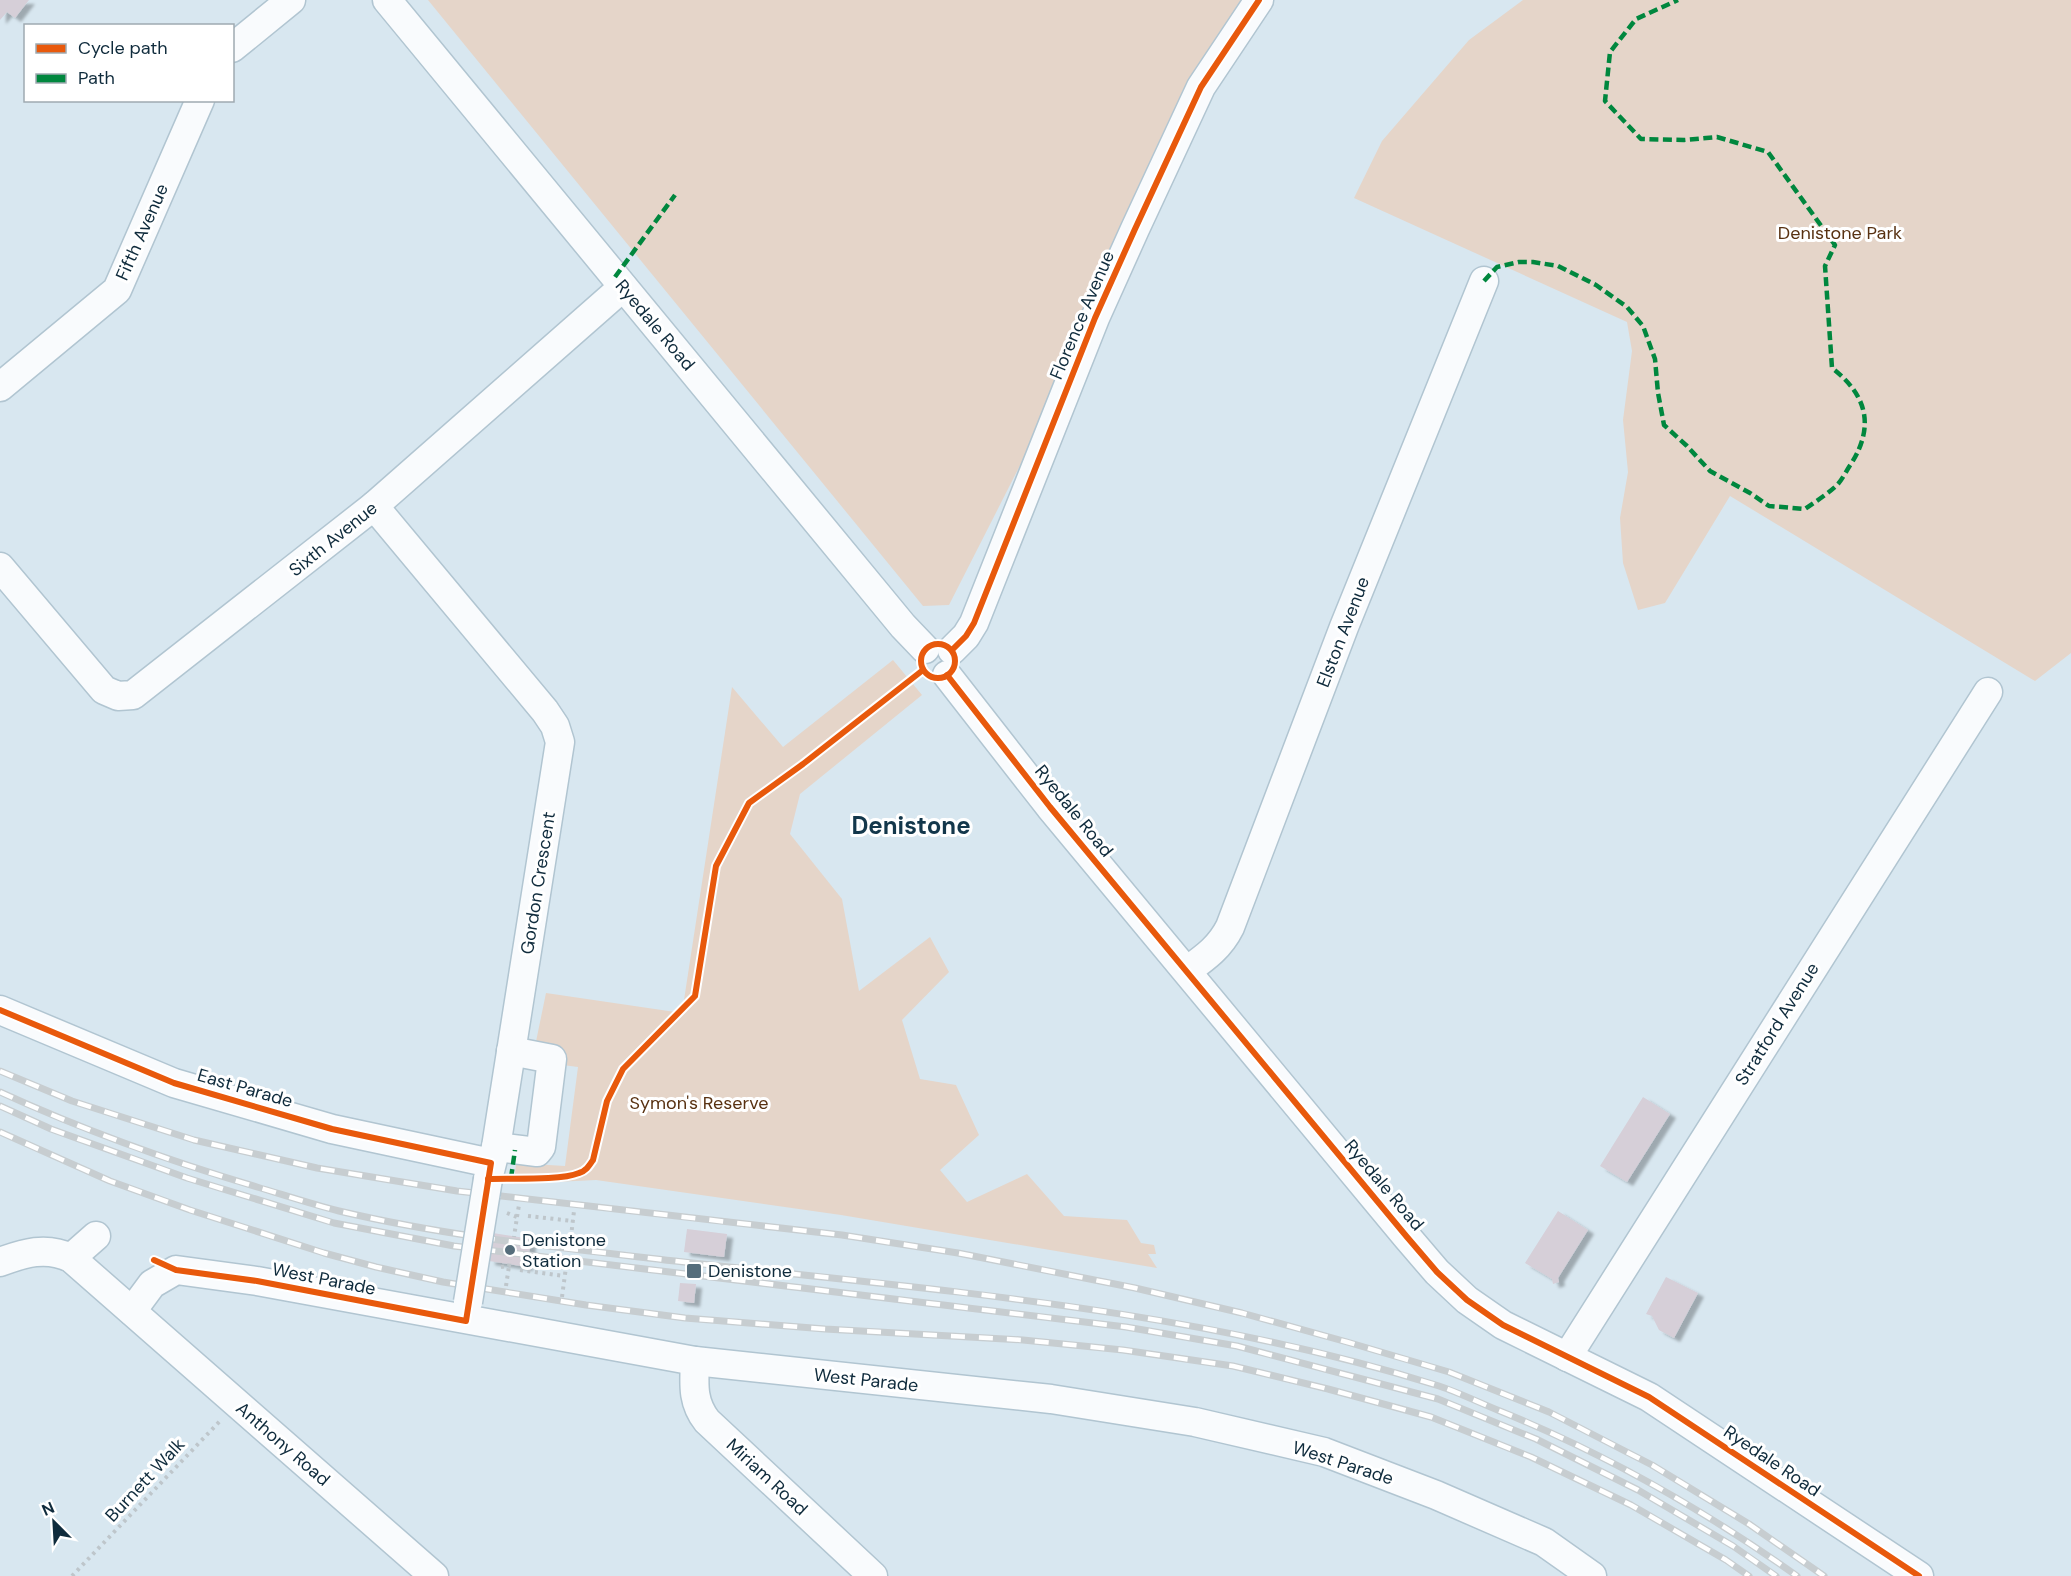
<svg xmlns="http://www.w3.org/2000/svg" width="2071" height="1576" viewBox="0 0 2071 1576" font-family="'DM Sans',sans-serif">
	<defs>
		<filter id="shadow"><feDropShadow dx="6" dy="4" stdDeviation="1.5" flood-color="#0004"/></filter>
	</defs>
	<rect width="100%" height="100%" fill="#d8e7f0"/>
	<g fill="#e5d5c9">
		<path d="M428 0H1263L1095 318 949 605 923 606Z"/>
		<path d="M1523 0H2071V653L2035 681 1730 496 1665 603 1638 610 1623 563 1620 518 1628 472 1623 420 1632 351 1627 322 1354 198 1382 141 1469 40Z"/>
		<path d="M893 660 922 695 800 794 790 834 842 899 859 991 930 937 949 972 902 1020 920 1079 956 1085 979 1135 940 1170 967 1202 1027 1174 1064 1216 1127 1220 1141 1243 1154 1245 1156 1254H1148L1157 1268 841 1215 596 1180 514 1184 516 1163 565 1166 578 1067 532 1061 546 993 682 1013 732 687 783 747Z"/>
	</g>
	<g fill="#d6cfd8" filter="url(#shadow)">
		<path d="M0 0H29L15 18 7 12 0 20Z"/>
		<path d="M1643 1097 1670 1114 1627 1182 1600 1166Z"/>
		<path d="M1558 1211 1588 1230 1558 1278 1559 1282 1553 1284 1552 1279 1525 1263Z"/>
		<path d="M687 1229 727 1234 724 1257 684 1252Z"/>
		<path d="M493 1233 531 1239 527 1267 489 1261Z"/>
		<path d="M1666 1277 1698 1293 1674 1338 1659 1330 1652 1316 1646 1314Z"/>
		<path d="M680 1283 696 1284 694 1303 678 1301Z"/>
	</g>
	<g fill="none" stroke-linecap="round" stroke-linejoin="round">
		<g stroke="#b1c5d1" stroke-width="31">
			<g id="minor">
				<path d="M387 0 903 626 925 649"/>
				<path d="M232 48 291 0"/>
				<path d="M0 387 117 290 200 100"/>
				<path d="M374 506 545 711 555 726 560 742 496 1147 488 1179"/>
				<path d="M0 567 104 690 118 696 133 695 374 506 623 287"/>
				<path d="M952 650 966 636 974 623 1095 318 1135 229 1201 87 1259 0"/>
				<path d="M947 675 1050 807 1407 1237 1437 1272 1467 1300 1503 1325 1649 1397 1919 1576"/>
				<path d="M1188 970C1206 957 1220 947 1230 927L1344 627 1484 281"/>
				<path d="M0 1010 174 1083 332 1129 491 1163"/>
				<path d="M496 1147 537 1152 541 1147 552 1059 511 1051"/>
				<path d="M71 1258 96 1236"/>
				<path d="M0 1262C24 1253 46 1246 71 1258L434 1576"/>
				<path d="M132 1311 152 1284 176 1270 257 1281 695 1361 1051 1399 1195 1422 1324 1452 1436 1495 1544 1542 1592 1576"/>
				<path d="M1567 1357 1988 692"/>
				<path d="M695 1361C694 1384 692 1402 707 1421L873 1576"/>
			</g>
		</g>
		<g stroke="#bec6cb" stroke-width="4" stroke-dasharray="3 4.5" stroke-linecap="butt">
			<path d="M507 1213 517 1217 514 1237"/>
			<path d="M528 1216 573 1221"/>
			<path d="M517 1217 519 1205"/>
			<path d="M570 1245 574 1211"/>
			<path d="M501 1267 509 1266 510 1259"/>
			<path d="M520 1270 564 1276"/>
			<path d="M506 1286 509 1266"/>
			<path d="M562 1297 566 1267"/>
			<path d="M72 1576 221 1420"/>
		</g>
		<use href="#minor" stroke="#f9fbfd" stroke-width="28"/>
		<g stroke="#c7cdd0" stroke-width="7">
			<g id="rail">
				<path d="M0 1071 72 1101 194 1140 317 1168 457 1191 842 1235 958 1253 1135 1288 1242 1313 1347 1342 1449 1372 1549 1412 1652 1465 1749 1524 1824 1576"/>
				<path d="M0 1092C83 1130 169 1161 257 1187 284 1195 311 1204 339 1211 449 1237 563 1248 675 1261 931 1290 1192 1308 1439 1386 1460 1393 1480 1403 1500 1411 1606 1454 1704 1510 1797 1576"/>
				<path d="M0 1106 51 1129 187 1178 334 1223 454 1246 1126 1327 1237 1346 1438 1399 1536 1439 1638 1490 1733 1546 1776 1576"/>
				<path d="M0 1132 110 1181 190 1210 324 1253 376 1267 443 1282 586 1305 685 1318 825 1329 1023 1340 1123 1350 1233 1366 1328 1389 1431 1417 1531 1457 1631 1505 1726 1560 1749 1576"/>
			</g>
		</g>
		<use href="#rail" stroke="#fff" stroke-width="4.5" stroke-dasharray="14" stroke-linecap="butt"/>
		<g stroke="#b1c5d1" stroke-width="31" stroke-linecap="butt">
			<path id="minor-bridge" d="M468 1302 488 1179"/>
		</g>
		<use href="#minor-bridge" stroke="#f9fbfd" stroke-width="28"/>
		<g stroke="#00873e" stroke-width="4.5" stroke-dasharray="9 4.5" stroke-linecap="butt">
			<path d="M615 277 675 195"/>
			<path d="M1484 281 1497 267 1519 262H1533L1558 266 1596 285 1627 307 1643 326 1655 359 1658 393 1664 425 1687 446 1710 471 1750 493 1769 506 1805 509C1815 502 1826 495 1835 487 1842 481 1846 471 1851 464 1875 426 1867 395 1832 368L1825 266 1835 245 1768 152 1717 137 1684 140 1641 139 1605 101 1610 52 1636 19 1678 0"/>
			<path d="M511 1178 515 1150"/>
		</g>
		<g stroke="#fff" stroke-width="10">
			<g id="cycleway">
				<circle cx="938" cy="661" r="17"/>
				<path d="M952 650 966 636 974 623 1095 318 1135 229 1201 87 1259 0"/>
				<path d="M947 675 1050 807 1407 1237 1437 1272 1467 1300 1503 1325 1649 1397 1919 1576"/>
				<path d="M0 1010 174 1083 332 1129 491 1163 466 1321 257 1281 176 1270 154 1260"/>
				<path d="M488 1179C510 1178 560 1181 579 1173 586 1171 589 1166 593 1160L607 1101 623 1069 695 996 716 866 749 803 803 764 923 670"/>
			</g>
		</g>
		<use href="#cycleway" stroke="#e8590c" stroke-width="6"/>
	</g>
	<g fill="#556d7b" stroke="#fff" stroke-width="2">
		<circle cx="510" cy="1250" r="6"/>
		<rect x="686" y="1263" width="16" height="16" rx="3"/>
	</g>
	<g text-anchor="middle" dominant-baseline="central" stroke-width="6" stroke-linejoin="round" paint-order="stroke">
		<g font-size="18" fill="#0f2b3c" stroke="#fff">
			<text transform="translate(142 232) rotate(-66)">Fifth Avenue</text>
			<text transform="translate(1082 315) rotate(-67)">Florence Avenue</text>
			<text transform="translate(655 325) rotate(50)">Ryedale Road</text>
			<text transform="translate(333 539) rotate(-39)">Sixth Avenue</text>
			<text transform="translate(1343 632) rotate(-69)">Elston Avenue</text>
			<text transform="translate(1074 811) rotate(51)">Ryedale Road</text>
			<text transform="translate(538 883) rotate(-81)">Gordon Crescent</text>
			<text transform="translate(1777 1024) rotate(-58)">Stratford Avenue</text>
			<text transform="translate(245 1088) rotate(16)">East Parade</text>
			<text transform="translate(1384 1185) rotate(50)">Ryedale Road</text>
			<text transform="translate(324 1279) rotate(11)">West Parade</text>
			<text transform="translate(866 1380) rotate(6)">West Parade</text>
			<text transform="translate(283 1444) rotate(41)">Anthony Road</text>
			<text transform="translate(1772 1461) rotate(34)">Ryedale Road</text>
			<text transform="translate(1343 1463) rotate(18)">West Parade</text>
			<text transform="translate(767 1477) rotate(43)">Miriam Road</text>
			<text transform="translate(145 1480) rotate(-47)">Burnett Walk</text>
		</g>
		<g font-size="18" fill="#583111" stroke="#fff">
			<text x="1840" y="233">Denistone Park</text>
			<text x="699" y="1103">Symon's Reserve</text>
		</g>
		<g font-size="18" fill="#0f2b3c" stroke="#fff" text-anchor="start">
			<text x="522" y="1240">Denistone<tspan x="522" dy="21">Station</tspan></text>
			<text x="708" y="1271">Denistone</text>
		</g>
		<g font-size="24" font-weight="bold" fill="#13374b" stroke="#fff">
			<text x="911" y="825">Denistone</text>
		</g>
	</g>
	<rect x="24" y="24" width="210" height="78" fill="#ffffff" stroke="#9faab1" stroke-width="1.5"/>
	<rect x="36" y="44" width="30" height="9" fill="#e8590c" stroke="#9faab1" stroke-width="1.5"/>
	<text x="78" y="54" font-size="18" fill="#0f2b3c">Cycle path</text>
	<rect x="36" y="74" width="30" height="9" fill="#00873e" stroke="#9faab1" stroke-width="1.5"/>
	<text x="78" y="84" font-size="18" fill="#0f2b3c">Path</text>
	<g transform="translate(54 1522) rotate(336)" stroke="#ffffff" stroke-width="4.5" paint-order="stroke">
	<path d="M0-4.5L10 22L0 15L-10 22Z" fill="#0f2b3c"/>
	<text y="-9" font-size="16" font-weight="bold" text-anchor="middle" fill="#0f2b3c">N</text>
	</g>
</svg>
